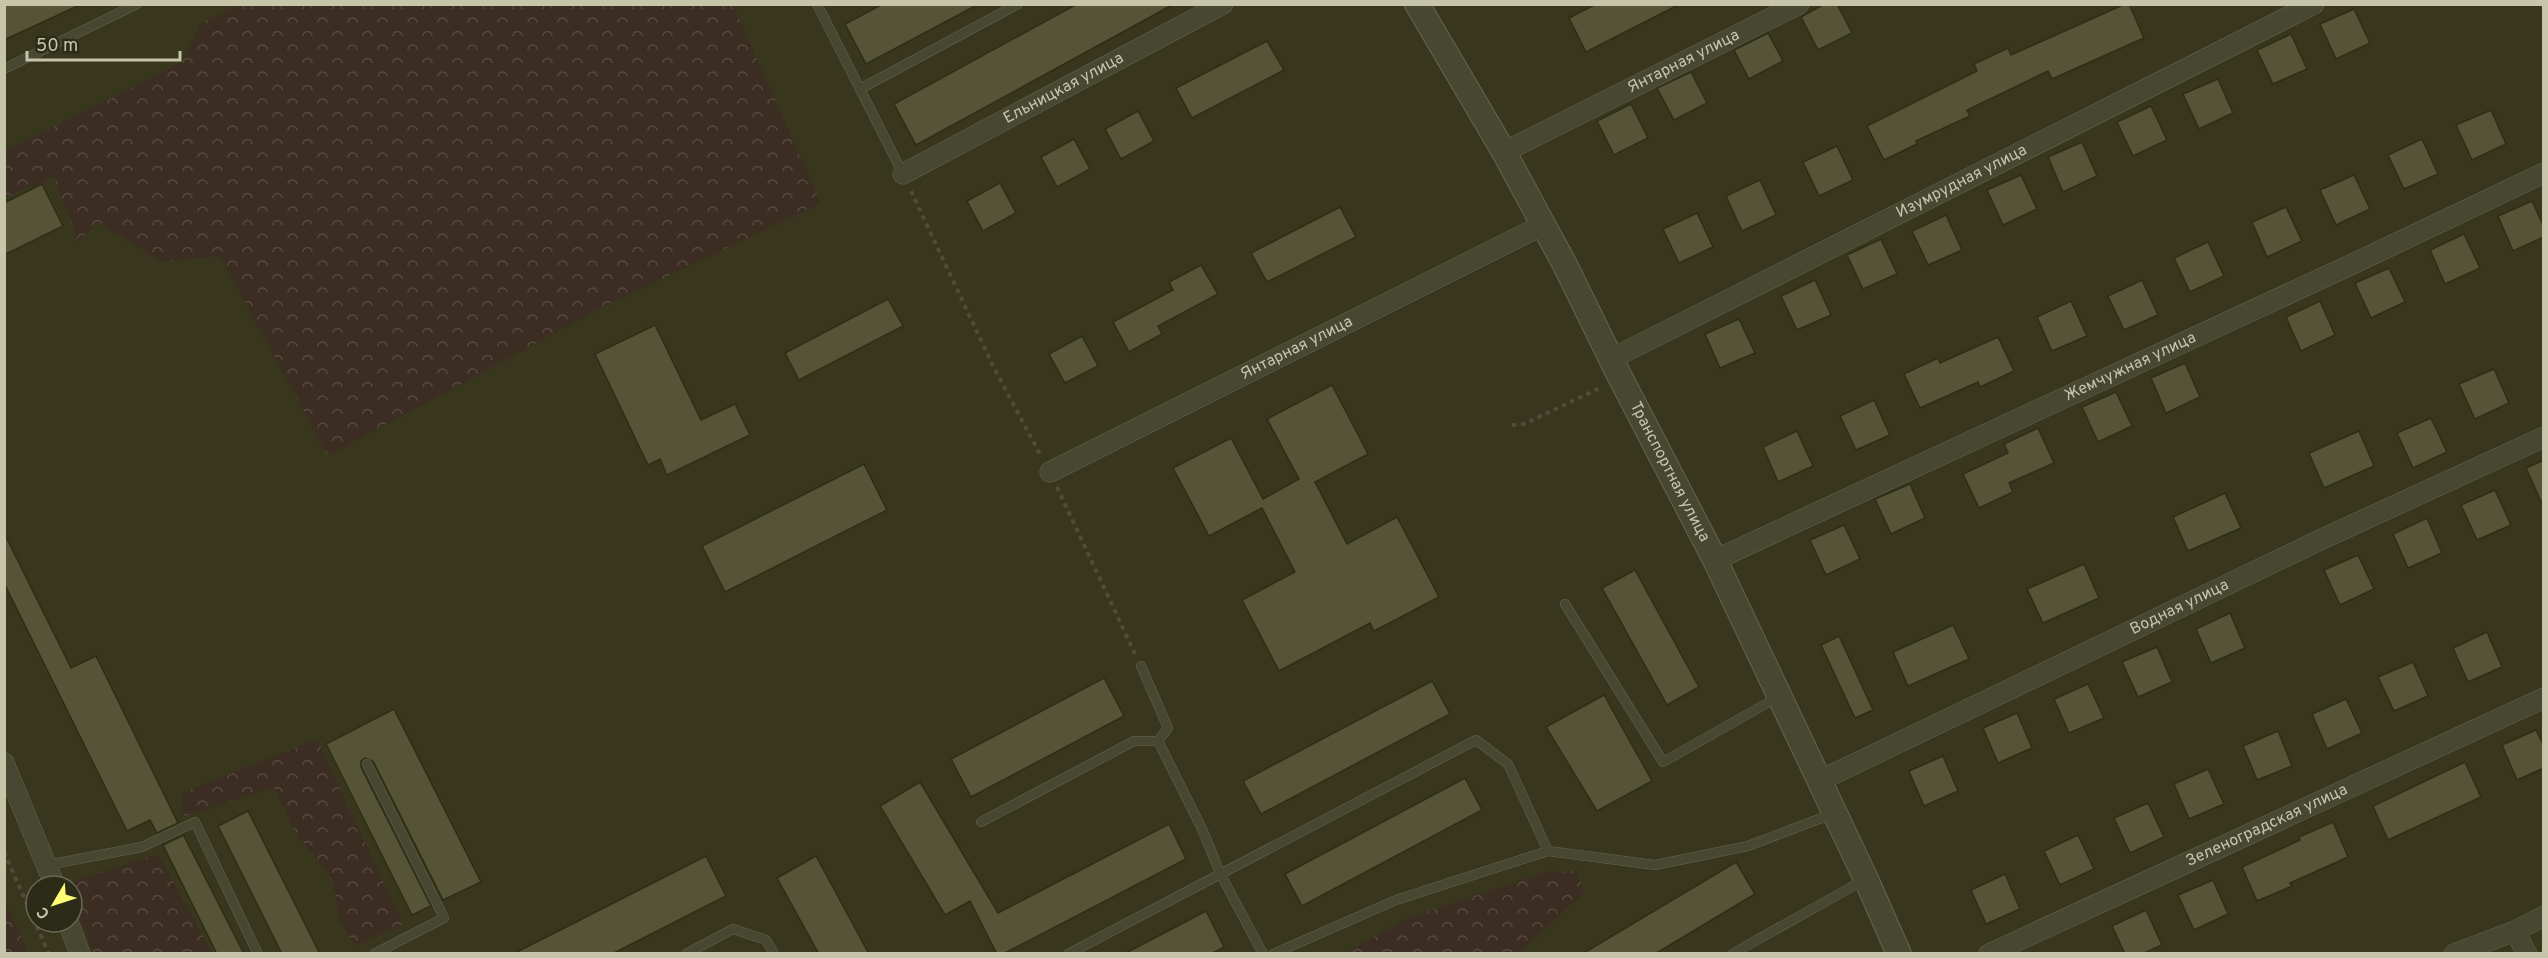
<svg xmlns="http://www.w3.org/2000/svg" width="2548" height="958" viewBox="0 0 2548 958" font-family="Overpass,sans-serif">
	<defs>
		<pattern id="forest-crowns" width="20" height="18" patternUnits="userSpaceOnUse" patternTransform="scale(1.5)"><rect width="20" height="18" fill="#3b2d21"/><path d="M2 6a3 3 0 1 1 6 0M12 15a3 3 0 1 1 6 0" fill="none" stroke="#564a3f"/></pattern>
	</defs>
	<rect width="100%" height="100%" fill="#38361d"/>
	<g fill="url(#forest-crowns)">
		<path d="M733 5 821 203 601 308 328 456 220 256 161 262 99 222 78 241 54 177 5 198V151L129 90 183 61 200 24 237 5Z"/>
		<path d="M317 739 403 924 355 946 340 921 332 878 298 836 274 787 181 817 182 793Z"/>
		<path d="M158 854 212 953H94L72 899V886H67L66 884Z"/>
		<path d="M1577 871 1584 893 1518 953H1346L1408 918 1547 872Z"/>
		<path d="M4 901H5L28 953H5Z"/>
	</g>
	<g fill="#565436" stroke="#2e2d18" stroke-width="1.5">
		<path d="M4 4H82L4 40Z"/>
		<path d="M883 4H979L866 64 845 24Z"/>
		<path d="M1077 4H1174L916 145 894 104Z"/>
		<path d="M1596 4H1680L1586 52 1569 18Z"/>
		<path d="M1824 4H1837L1852 33 1818 50 1801 17Z"/>
		<path d="M2125 4H2129L2144 38 2052 79 2048 71 1967 110 1970 116 1916 141 1917 144 1884 160 1867 126 1977 71 1974 64 2008 48 2011 55Z"/>
		<path d="M2354 9 2370 43 2336 59 2320 24Z"/>
		<path d="M1768 33 1783 61 1749 79 1734 50Z"/>
		<path d="M2291 34 2307 69 2273 84 2257 50Z"/>
		<path d="M1267 41 1284 70 1192 118 1176 88Z"/>
		<path d="M1691 72 1707 103 1674 120 1657 88Z"/>
		<path d="M2218 79 2233 113 2199 129 2183 94Z"/>
		<path d="M1631 104 1648 138 1614 155 1597 121Z"/>
		<path d="M2151 106 2167 140 2133 156 2117 122Z"/>
		<path d="M2491 110 2506 144 2472 160 2456 125Z"/>
		<path d="M1138 111 1154 141 1121 159 1105 129Z"/>
		<path d="M1074 139 1090 169 1057 187 1041 157Z"/>
		<path d="M2422 139 2438 174 2404 189 2388 155Z"/>
		<path d="M2082 142 2097 176 2063 192 2048 157Z"/>
		<path d="M1837 146 1853 180 1819 196 1803 162Z"/>
		<path d="M2021 175 2037 209 2003 225 1987 190Z"/>
		<path d="M2354 175 2370 209 2336 225 2320 190Z"/>
		<path d="M1760 180 1776 215 1742 231 1726 196Z"/>
		<path d="M1000 183 1016 213 983 231 967 201Z"/>
		<path d="M42 184 63 226 4 255V203Z"/>
		<path d="M2532 201 2544 227V237L2513 251 2498 216Z"/>
		<path d="M1340 207 1356 237 1267 282 1251 253Z"/>
		<path d="M2286 207 2302 241 2267 257 2252 222Z"/>
		<path d="M1697 213 1713 247 1679 263 1663 229Z"/>
		<path d="M1946 215 1962 250 1928 265 1912 231Z"/>
		<path d="M2464 234 2480 268 2445 284 2430 250Z"/>
		<path d="M1881 239 1897 274 1863 289 1847 255Z"/>
		<path d="M2208 242 2224 276 2190 292 2174 258Z"/>
		<path d="M1201 265 1218 294 1158 326 1162 334 1129 352 1113 322 1173 290 1169 282Z"/>
		<path d="M2389 268 2405 302 2371 318 2355 283Z"/>
		<path d="M1815 280 1831 315 1797 330 1781 296Z"/>
		<path d="M2142 280 2158 315 2124 330 2108 296Z"/>
		<path d="M888 299 903 326 799 380 785 353Z"/>
		<path d="M2071 301 2087 336 2052 351 2037 317Z"/>
		<path d="M2320 301 2335 335 2301 351 2286 317Z"/>
		<path d="M1739 319 1755 353 1720 368 1705 334Z"/>
		<path d="M655 325 701 420 735 404 750 435 667 475 660 459 648 465 595 354Z"/>
		<path d="M1082 336 1098 366 1065 383 1049 354Z"/>
		<path d="M1998 337 2014 371 1980 387 1978 382 1920 408 1904 374 1938 358 1940 363Z"/>
		<path d="M2185 363 2200 397 2166 413 2151 378Z"/>
		<path d="M2494 369 2509 403 2475 419 2459 384Z"/>
		<path d="M1332 385 1368 454 1315 482 1347 544 1397 517 1439 597 1374 631 1370 623 1279 671 1242 600 1295 572 1262 508 1209 536 1173 468 1231 438 1263 499 1299 479 1267 419Z"/>
		<path d="M2116 392 2132 426 2098 442 2082 407Z"/>
		<path d="M1874 400 1890 435 1856 450 1840 416Z"/>
		<path d="M2431 418 2447 452 2413 468 2397 433Z"/>
		<path d="M2038 428 2054 463 2009 483 2013 492 1979 508 1963 474 2008 453 2004 444Z"/>
		<path d="M1797 431 1813 466 1778 482 1763 447Z"/>
		<path d="M2359 431 2374 466 2324 488 2309 453Z"/>
		<path d="M2544 460V508L2526 468Z"/>
		<path d="M864 464 887 510 725 592 702 546Z"/>
		<path d="M1910 484 1925 518 1891 534 1875 499Z"/>
		<path d="M2495 490 2511 525 2477 540 2461 505Z"/>
		<path d="M2225 493 2241 528 2188 551 2173 517Z"/>
		<path d="M2427 518 2442 553 2408 568 2393 534Z"/>
		<path d="M1844 525 1860 559 1826 575 1810 540Z"/>
		<path d="M4 533 71 668 96 656 178 823 157 833 150 820 127 831 4 583Z"/>
		<path d="M2358 555 2374 589 2340 605 2324 570Z"/>
		<path d="M2084 564 2099 598 2043 623 2027 589Z"/>
		<path d="M1635 570 1699 687 1667 705 1602 588Z"/>
		<path d="M2230 613 2245 648 2211 663 2196 629Z"/>
		<path d="M1953 625 1969 659 1908 686 1893 652Z"/>
		<path d="M2487 632 2502 667 2468 682 2453 648Z"/>
		<path d="M1839 636 1873 710 1855 718 1821 645Z"/>
		<path d="M2157 647 2172 682 2138 697 2122 662Z"/>
		<path d="M2413 662 2428 696 2394 711 2378 677Z"/>
		<path d="M1104 678 1124 716 971 797 951 759Z"/>
		<path d="M1432 681 1450 714 1261 814 1243 781Z"/>
		<path d="M2088 684 2104 718 2069 733 2054 699Z"/>
		<path d="M1604 695 1652 781 1597 811 1546 727Z"/>
		<path d="M2346 699 2362 733 2327 749 2312 714Z"/>
		<path d="M394 709 481 882 443 900 373 761 365 758 361 761V767L431 906 412 915 326 744Z"/>
		<path d="M2017 713 2032 748 1998 763 1983 728Z"/>
		<path d="M2536 730 2544 746V768L2517 780 2502 745Z"/>
		<path d="M2278 731 2292 766 2257 780 2243 746Z"/>
		<path d="M1943 756 1958 791 1924 806 1909 771Z"/>
		<path d="M2465 762 2481 797 2388 840 2373 806Z"/>
		<path d="M2208 769 2224 804 2189 819 2174 784Z"/>
		<path d="M1465 778 1482 810 1302 906 1285 874Z"/>
		<path d="M920 782 998 913 1169 824 1186 859 1003 954H997L970 901 945 915 880 806Z"/>
		<path d="M2148 803 2164 837 2130 853 2114 818Z"/>
		<path d="M248 811 320 954H282L218 826Z"/>
		<path d="M2333 822 2348 857 2290 883 2292 886 2257 901 2242 867 2300 840 2299 837Z"/>
		<path d="M184 835V836L244 954H217L163 845Z"/>
		<path d="M2078 835 2094 869 2060 885 2044 851Z"/>
		<path d="M706 856 726 896 612 954H513Z"/>
		<path d="M816 856 869 954H819L777 878Z"/>
		<path d="M1736 862 1755 894 1655 954H1582Z"/>
		<path d="M2005 874 2020 909 1986 924 1971 890Z"/>
		<path d="M2213 880 2228 914 2194 930 2178 895Z"/>
		<path d="M2146 910 2162 945 2142 954H2125L2112 926Z"/>
		<path d="M1206 911 1224 947 1211 954H1124Z"/>
	</g>
	<g fill="none" stroke-linecap="round" stroke-linejoin="round">
		<g stroke="#66654e" stroke-width="10">
			<g id="service">
				<path d="M817 4 903 174"/>
				<path d="M4 69 137 4"/>
				<path d="M860 89 1018 4"/>
				<path d="M1565 604 1663 762 1778 697"/>
				<path d="M1141 666 1168 728 1158 741 1202 829 1221 875 1263 954"/>
				<path d="M367 764 444 918 374 954"/>
				<path d="M981 822 1134 741H1158"/>
				<path d="M47 865 142 847 195 822 258 954"/>
				<path d="M686 954 733 929 766 940 774 954"/>
				<path d="M1068 954 1476 740 1508 764 1548 851"/>
				<path d="M1273 954 1396 900 1548 851 1655 865 1748 846 1832 814"/>
				<path d="M1732 954 1864 880"/>
			</g>
		</g>
		<g stroke="#66654e" stroke-width="21">
			<g id="minor">
				<path id="s1" d="M1504 152 1799 4"/>
				<path id="s2" d="M903 174 1223 4"/>
				<path id="s3" d="M1611 359 2314 4"/>
				<path id="s4" d="M1050 472 1543 225"/>
				<path id="s5" d="M1715 560 2361 260 2544 173"/>
				<path d="M4 763 55 886"/>
				<path id="s6" d="M1819 781 2320 540 2544 437"/>
				<path d="M68 922 80 954"/>
				<path d="M2515 931 2527 954"/>
				<path id="s7" d="M1989 954 2544 698"/>
				<path d="M2454 954 2515 931 2544 916"/>
			</g>
		</g>
		<g stroke="#66654e" stroke-width="26">
			<g id="tertiary">
				<path id="s8" d="M1417 4 1504 152 1565 265 1618 373 1715 560 1866 879 1899 954"/>
			</g>
		</g>
		<g stroke="#56483c" stroke-width="4" stroke-dasharray="4.5 4.5" stroke-linecap="butt">
			<path d="M911 191 994 368 1041 456"/>
			<path d="M1512 425 1524 424 1602 387"/>
			<path d="M1057 487 1135 654"/>
			<path d="M4 852 49 954"/>
		</g>
		<use href="#service" stroke="#484731" stroke-width="9"/>
		<use href="#minor" stroke="#484731" stroke-width="20"/>
		<use href="#tertiary" stroke="#484731" stroke-width="24"/>
	</g>
	<g text-anchor="middle" dominant-baseline="central" stroke-width="4.5" stroke-linejoin="round" paint-order="stroke">
		<g font-size="16" fill="#c6c5aa" stroke="#2c2b17">
			<text stroke="none"><textPath href="#s1" startOffset="201">Янтарная улица</textPath></text>
			<text stroke="none"><textPath href="#s2" startOffset="182">Ельницкая улица</textPath></text>
			<text stroke="none"><textPath href="#s3" startOffset="393">Изумрудная улица</textPath></text>
			<text stroke="none"><textPath href="#s4" startOffset="276">Янтарная улица</textPath></text>
			<text stroke="none"><textPath href="#s5" startOffset="458">Жемчужная улица</textPath></text>
			<text stroke="none"><textPath href="#s8" startOffset="532">Транспортная улица</textPath></text>
			<text stroke="none"><textPath href="#s6" startOffset="400">Водная улица</textPath></text>
			<text stroke="none"><textPath href="#s7" startOffset="306">Зеленоградская улица</textPath></text>
		</g>
	</g>
	<rect width="2548" height="958" fill="none" stroke="#c6c5aa" stroke-width="12"/>
	<g transform="translate(54 904) rotate(231)"><circle r="28" fill="#2c2b17" stroke="#6a6952" stroke-width="1.5"/>
	<path d="M0-4.5L10 22L0 15L-10 22Z" fill="#fffd76"/>
	<text y="-9" font-size="16" font-weight="bold" text-anchor="middle" fill="#c6c5aa">С</text>
	</g>
	<path d="M27 51v9h153v-9" fill="none" stroke="#c6c5aa" stroke-width="3"/>
	<text x="36" y="51" font-size="18" fill="#c6c5aa" stroke="#2c2b17" stroke-width="4.5" paint-order="stroke">50 m</text>
</svg>
